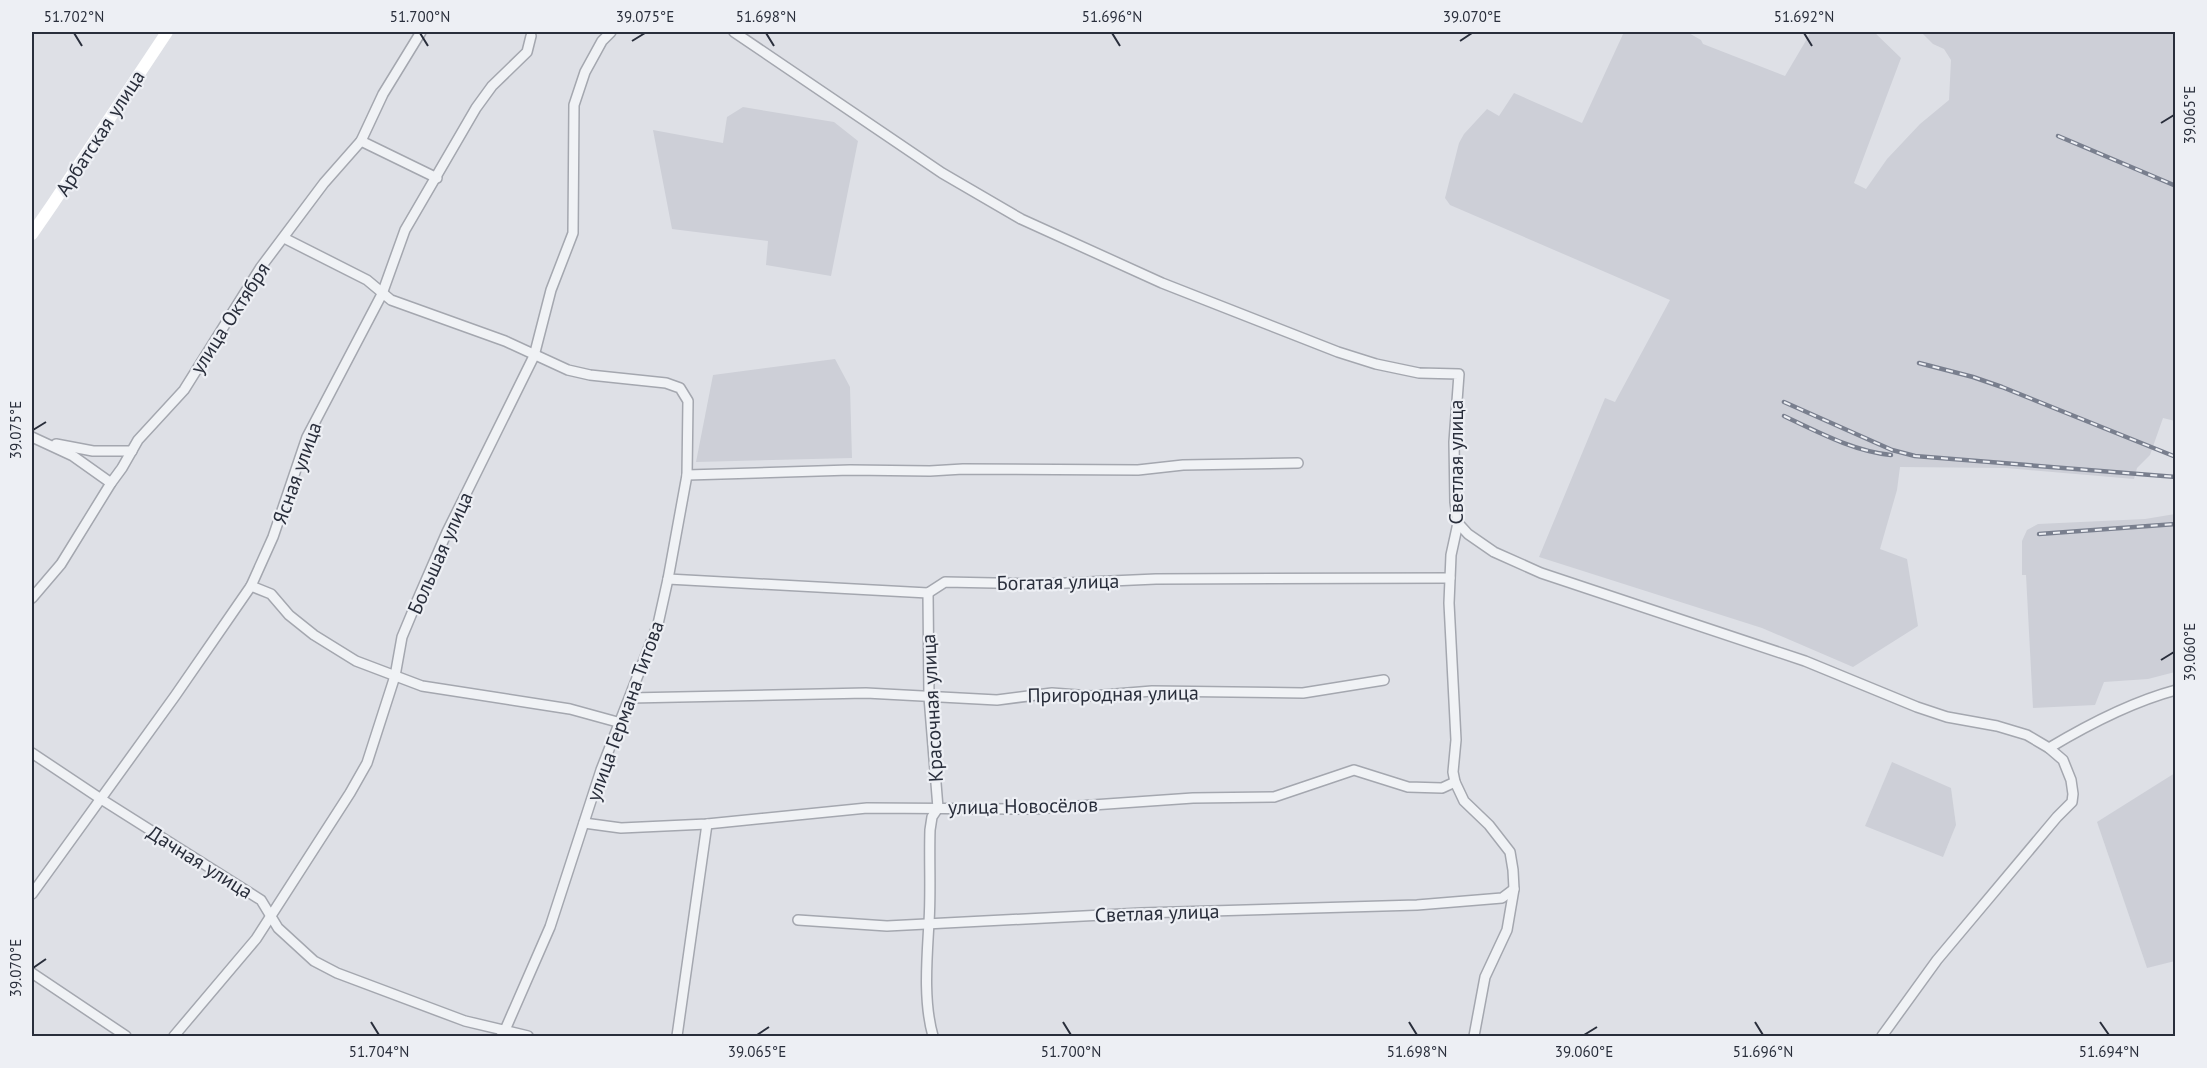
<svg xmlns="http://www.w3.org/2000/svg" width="2207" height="1068" viewBox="0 0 2207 1068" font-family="'PT Sans',sans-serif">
	<rect width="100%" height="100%" fill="#dee0e6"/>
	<g fill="#cdcfd7">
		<path d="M1624 32H1687L1701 40 1703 44 1785 76 1811 32H1874L1901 58 1854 183 1866 189 1887 159 1920 124 1949 100 1951 60 1944 49 1933 44 1921 32H2175V421L2163 418 2150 455 2137 468 2134 479 2006 468 1900 467 1897 490 1880 549 1907 559 1918 626 1853 667 1762 628 1539 557 1605 398 1615 402 1670 300 1450 205 1445 198 1459 143 1464 134 1487 109 1499 116 1514 93 1582 123Z"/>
		<path d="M743 107 834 122 858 141 831 276 766 265 768 241 672 229 653 130 723 143 727 117Z"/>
		<path d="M835 359 850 387 852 458 696 462 713 375Z"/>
		<path d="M2175 514V672L2148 679 2104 682 2095 705 2033 708 2026 575H2022V541L2027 530 2038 524 2145 519Z"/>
		<path d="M1892 762 1951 788 1956 825 1943 857 1865 826Z"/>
		<path d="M2175 773V961L2147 968 2097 822Z"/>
	</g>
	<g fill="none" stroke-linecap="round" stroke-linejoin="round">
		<g stroke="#a4a7af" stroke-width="12">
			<g id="minor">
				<path d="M734 32 942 173 1021 219 1162 283 1338 352 1376 364 1419 373 1459 374 1454 442 1455 502 1458 523 1451 555 1449 603 1456 740 1453 772 1455 782 1464 801 1489 825 1510 852 1513 870 1514 889 1507 930 1485 977 1474 1036"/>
				<path d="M361 141 437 178"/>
				<path d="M284 238 367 280 391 300 505 341 568 370 590 375 666 383 680 388 688 401 687 475 668 579 658 624 601 770 550 927 505 1030 501 1036"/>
				<path d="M32 437 73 456 111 483"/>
				<path d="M56 444 93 451H132"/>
				<path d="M687 475 850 470 930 471 963 469 1138 470 1183 465 1298 463"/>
				<path d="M1458 523 1468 534 1494 552 1541 573 1805 661 1917 707 1947 717 1997 726 2027 735 2049 748C2089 724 2131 702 2176 690"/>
				<path d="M668 579 928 593 945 582 1043 584 1156 579 1450 578"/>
				<path d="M251 586 271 594 289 615 314 635 356 661 422 686 570 709 621 723"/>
				<path d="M928 593 929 697 938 808 932 817 930 830C929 861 931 892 929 922 927 958 923 1001 933 1036"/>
				<path d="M32 598 61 564 111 483 122 468 138 440 184 390 261 267 324 183 361 141 383 94 421 32"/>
				<path d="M630 698 866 693 997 700 1052 693 1091 696 1152 691 1303 693 1384 680"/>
				<path d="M32 753 101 799 261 900 278 928 314 961 337 973 465 1021 528 1036"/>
				<path d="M584 823 621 828 707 824 867 808 1035 809 1193 798 1274 797 1354 770 1408 787 1442 788 1455 782"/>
				<path d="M32 894 175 696 251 586 273 537 307 437 382 294 405 230 476 108 492 86 527 52 531 36"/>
				<path d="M798 920 887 926 1141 913 1417 905 1502 898 1514 889"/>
				<path d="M32 973 126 1036"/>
				<path d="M174 1036 256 939 350 793 367 763 395 676 402 637 417 601 447 532 534 356 551 290 573 233 574 105 585 72 602 41 611 32"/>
				<path d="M677 1036 707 824"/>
				<path d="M1882 1036 1937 960 2057 817 2072 802 2073 794 2071 780 2063 760 2049 748"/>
			</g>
		</g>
		<use href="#minor" stroke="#f0f2f5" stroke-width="9"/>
		<path stroke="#fff" stroke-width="12" d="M32 234 52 205 167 32"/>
		<g stroke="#797f8e" stroke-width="4.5">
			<g id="rail">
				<path d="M2058 136 2176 186"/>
				<path d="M1919 363 1973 377 2002 387 2176 457"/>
				<path d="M1784 402 1892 450 1915 456 2176 477"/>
				<path d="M1784 416C1818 432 1853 451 1891 455"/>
				<path d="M2039 534 2176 524"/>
			</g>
		</g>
		<use href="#rail" stroke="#edeff4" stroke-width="2" stroke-dasharray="7" stroke-linecap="butt"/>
	</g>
	<path fill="none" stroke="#292e3b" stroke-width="2" d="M74 33 82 46M420 33 428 46M766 33 774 46M1112 33 1120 46M1804 33 1812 46M632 41 645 33M1460 41 1472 33M2161 123 2174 115M33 430 46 422M2161 660 2174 652M33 968 46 959M371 1022 379 1035M1063 1022 1071 1035M1409 1022 1417 1035M1755 1022 1763 1035M2100 1022 2109 1035M757 1035 769 1027M1584 1035 1597 1027"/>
	<g text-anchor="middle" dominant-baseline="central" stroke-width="4.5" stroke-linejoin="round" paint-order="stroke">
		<g font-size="20" fill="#292e3b" stroke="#edeff4">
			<text transform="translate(100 133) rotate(-57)">Арбатская улица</text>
			<text transform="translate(230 318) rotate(-57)">улица Октября</text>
			<text transform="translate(1456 462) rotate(-90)">Светлая улица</text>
			<text transform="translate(297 473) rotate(-70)">Ясная улица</text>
			<text transform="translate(440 553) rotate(-66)">Большая улица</text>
			<text transform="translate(1058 582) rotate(-1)">Богатая улица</text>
			<text transform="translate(1113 694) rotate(-1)">Пригородная улица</text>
			<text transform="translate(932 708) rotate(-93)">Красочная улица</text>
			<text transform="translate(625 711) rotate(-70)">улица Германа Титова</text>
			<text transform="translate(1023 806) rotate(-1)">улица Новосёлов</text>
			<text transform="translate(200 862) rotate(32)">Дачная улица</text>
			<text transform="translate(1157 913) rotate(-2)">Светлая улица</text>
		</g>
	</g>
	<rect width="2207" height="1068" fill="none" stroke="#edeff4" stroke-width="66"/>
	<rect x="33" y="33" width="2141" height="1002" fill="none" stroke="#292e3b" stroke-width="2"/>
	<g font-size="15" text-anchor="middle" fill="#292e3b">
		<text x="74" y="22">51.702°N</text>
		<text x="420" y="22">51.700°N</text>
		<text x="645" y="22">39.075°E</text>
		<text x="766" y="22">51.698°N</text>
		<text x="1112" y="22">51.696°N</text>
		<text x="1472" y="22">39.070°E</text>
		<text x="1804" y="22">51.692°N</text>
		<text transform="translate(2190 115) rotate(-90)" y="5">39.065°E</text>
		<text transform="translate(16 430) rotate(-90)" y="5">39.075°E</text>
		<text transform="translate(2190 652) rotate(-90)" y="5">39.060°E</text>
		<text transform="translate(16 968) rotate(-90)" y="5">39.070°E</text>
		<text x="379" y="1057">51.704°N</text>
		<text x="757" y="1057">39.065°E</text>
		<text x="1071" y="1057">51.700°N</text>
		<text x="1417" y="1057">51.698°N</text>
		<text x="1584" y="1057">39.060°E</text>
		<text x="1763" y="1057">51.696°N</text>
		<text x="2109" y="1057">51.694°N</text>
	</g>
</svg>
